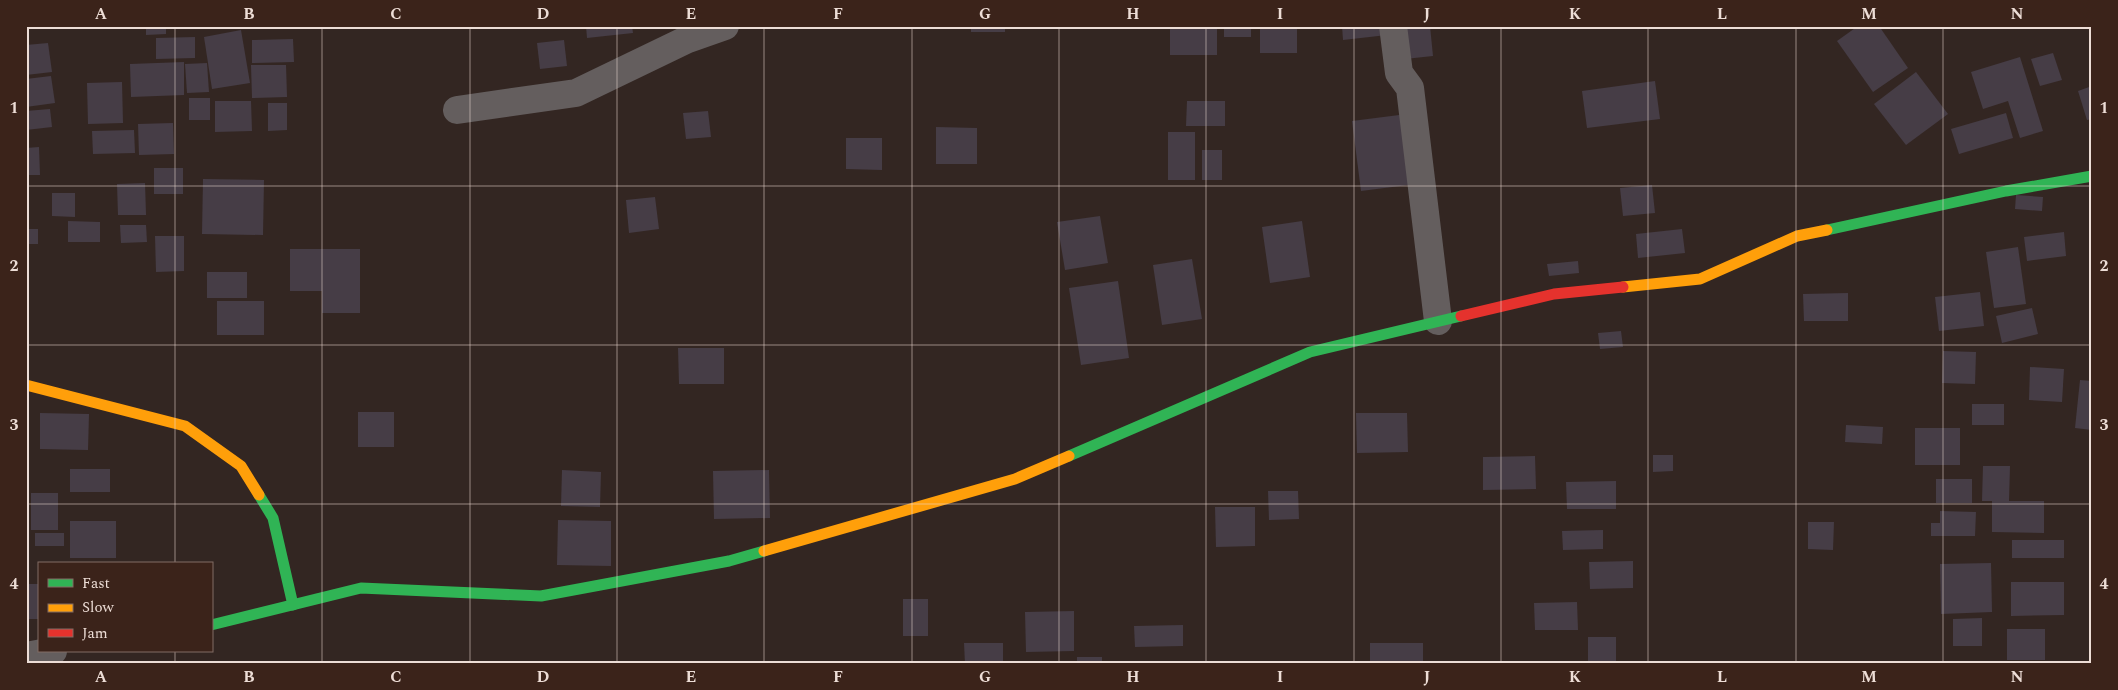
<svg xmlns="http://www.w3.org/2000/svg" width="2118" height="690" viewBox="0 0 2118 690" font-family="Spectral,serif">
	<rect width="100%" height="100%" fill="#332622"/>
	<g fill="#463d46">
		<path d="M146 26H166V34L146 35Z"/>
		<path d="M586 26H632L633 33 587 38Z"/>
		<rect x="971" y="26" width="34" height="6"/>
		<rect x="1170" y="26" width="47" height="29"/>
		<rect x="1224" y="26" width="27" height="11"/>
		<rect x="1260" y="26" width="37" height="27"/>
		<path d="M1342 26H1395L1396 34 1343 40Z"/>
		<path d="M1420 26H1430L1433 56 1405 59 1402 28Z"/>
		<path d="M1858 26H1879L1908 68 1873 92 1837 41Z"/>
		<path d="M241 30 250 83 212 89 204 37Z"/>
		<path d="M195 37V58L156 59V38Z"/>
		<path d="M293 39 294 62 252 63V40Z"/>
		<path d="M564 40 567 66 540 69 537 43Z"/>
		<path d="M48 43 52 72 26 75V45Z"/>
		<path d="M2053 53 2062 80 2040 86 2031 59Z"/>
		<path d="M2020 57 2043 131 2020 138 2008 101 1983 109 1971 72Z"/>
		<path d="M184 62V95L131 97 130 64Z"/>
		<path d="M207 63 209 92 187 93 185 64Z"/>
		<path d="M251 65H286L287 97 252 98Z"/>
		<path d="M1916 72 1948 114 1906 145 1874 104Z"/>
		<path d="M51 76 55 103 26 107V79Z"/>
		<path d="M1655 81 1660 119 1587 128 1582 91Z"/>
		<path d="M122 82 123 123 88 124 87 83Z"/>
		<path d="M2092 86V119L2087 120 2078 91Z"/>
		<rect x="189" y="98" width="21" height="22"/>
		<path d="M215 101H251L252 131 215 132Z"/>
		<path d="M1187 101H1225V126H1186Z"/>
		<path d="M268 103H287V130L268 131Z"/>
		<path d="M50 109 52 127 26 130V111Z"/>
		<path d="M708 111 711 137 686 139 683 113Z"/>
		<path d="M2006 113 2013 138 1959 154 1951 129Z"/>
		<path d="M1407 114 1416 184 1361 191 1352 121Z"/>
		<path d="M173 123 174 154 139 155 138 124Z"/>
		<path d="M936 127 977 128V164H936Z"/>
		<path d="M134 130 135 153 93 154 92 131Z"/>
		<rect x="1168" y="132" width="27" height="48"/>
		<path d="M846 138H882V170L846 169Z"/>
		<path d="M39 147 40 175H26V148Z"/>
		<rect x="1202" y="150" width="20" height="30"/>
		<rect x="154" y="168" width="29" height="26"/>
		<path d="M203 179 264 180 263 235 202 234Z"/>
		<path d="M145 183 146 215H118L117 184Z"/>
		<path d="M1652 185 1655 213 1623 216 1620 188Z"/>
		<path d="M52 193H75V217L52 216Z"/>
		<path d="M2016 195 2043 197 2042 211 2015 209Z"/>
		<path d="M655 197 659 229 629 233 626 200Z"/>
		<path d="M1100 216 1108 263 1065 270 1057 222Z"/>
		<path d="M68 221 100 222V242H68Z"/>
		<path d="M1302 221 1310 277 1270 283 1262 227Z"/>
		<path d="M120 225H146L147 242 121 243Z"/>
		<rect x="26" y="229" width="12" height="15"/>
		<path d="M1682 229 1685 253 1638 258 1636 234Z"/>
		<path d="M2064 232 2066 256 2027 261 2024 237Z"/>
		<path d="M155 236H184V271L156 272Z"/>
		<path d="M2018 247 2026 304 1994 308 1986 252Z"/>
		<path d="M290 249H360V313H322V291H290Z"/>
		<path d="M1192 259 1202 319 1162 325 1153 265Z"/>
		<path d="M1578 261 1579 273 1549 276 1547 264Z"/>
		<rect x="207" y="272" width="40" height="26"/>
		<path d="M1118 281 1129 358 1081 365 1069 288Z"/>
		<path d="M1980 292 1984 326 1939 331 1935 297Z"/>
		<path d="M1848 293V321H1804L1803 294Z"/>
		<rect x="217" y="301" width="47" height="34"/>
		<path d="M2032 308 2038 334 2002 343 1996 316Z"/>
		<path d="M1621 331 1623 347 1600 349 1598 333Z"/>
		<path d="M678 348H724V384H679Z"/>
		<path d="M1943 351 1976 352 1975 384 1942 383Z"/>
		<path d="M2030 367 2064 369 2062 402 2029 400Z"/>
		<path d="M2080 380 2092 381V430L2075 428Z"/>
		<rect x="1972" y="404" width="32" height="21"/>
		<rect x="358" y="412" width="36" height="35"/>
		<path d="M40 413 89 414 88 450 40 449Z"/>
		<path d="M1356 413H1407L1408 452 1357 453Z"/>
		<path d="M1846 425 1883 427 1882 444 1845 442Z"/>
		<rect x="1915" y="428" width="45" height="37"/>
		<path d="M1653 455H1673V471L1653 472Z"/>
		<path d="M1535 456 1536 489 1483 490V457Z"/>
		<path d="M1983 466H2010L2009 501H2044V533L1992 532V501H1982Z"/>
		<rect x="70" y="469" width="40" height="23"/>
		<path d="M562 470 601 472 600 507 561 506Z"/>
		<path d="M769 470 770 518 714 519 713 471Z"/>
		<rect x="1936" y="479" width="36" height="24"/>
		<path d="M1616 481V509H1567L1566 482Z"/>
		<path d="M1268 491H1298L1299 519 1269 520Z"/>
		<rect x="31" y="493" width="27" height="37"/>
		<path d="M1215 507H1255V546L1216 547Z"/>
		<path d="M1940 511 1976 512 1975 536H1931V523H1940Z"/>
		<path d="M558 520 611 521V566L557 565Z"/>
		<rect x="70" y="521" width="46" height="37"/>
		<path d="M1808 522H1834L1833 550 1808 549Z"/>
		<path d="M1603 530V549L1563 550 1562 531Z"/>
		<rect x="35" y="533" width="29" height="13"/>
		<rect x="2012" y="540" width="52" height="18"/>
		<path d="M1633 561V588L1590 589 1589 562Z"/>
		<path d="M1991 563 1992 612 1941 614 1940 564Z"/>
		<path d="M2011 582H2064V615L2011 616Z"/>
		<rect x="26" y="584" width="13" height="35"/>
		<rect x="903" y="599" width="25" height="37"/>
		<path d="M1577 602 1578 630H1535L1534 603Z"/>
		<path d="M1074 611V651L1026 652 1025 612Z"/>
		<path d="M1982 618V646H1953V619Z"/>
		<path d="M1183 625V646L1135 647 1134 626Z"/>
		<rect x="2007" y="629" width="38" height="31"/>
		<path d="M1588 637H1616V661L1588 662Z"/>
		<path d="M964 643H1003V664H965Z"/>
		<rect x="1370" y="643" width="53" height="21"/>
		<rect x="1077" y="657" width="25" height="7"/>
	</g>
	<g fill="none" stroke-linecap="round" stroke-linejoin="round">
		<g stroke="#645e5e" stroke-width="28">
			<path d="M1393 26 1399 73 1410 88 1438 321"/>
			<path d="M457 110 576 93 688 39 725 26"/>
			<path d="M26 656 53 651"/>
		</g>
		<g stroke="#30b455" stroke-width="11">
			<path d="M1827 230 2006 191 2092 176"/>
			<path d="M1069 456 1310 352 1461 316"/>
			<path d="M259 495 273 518 293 605"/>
			<path d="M211 625 361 588 541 596 729 561 764 551"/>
		</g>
		<g stroke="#ff9f0a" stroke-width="11">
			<path d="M1623 287 1700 279 1797 236 1827 230"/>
			<path d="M26 385 185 426 241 466 259 495"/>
			<path d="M764 551 1015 479 1069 456"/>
		</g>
		<path stroke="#e5322d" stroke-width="11" d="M1461 316 1554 294 1623 287"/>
	</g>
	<path fill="none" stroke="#edddd6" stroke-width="1" stroke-opacity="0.55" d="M175 26V564M322 26V664M470 26V664M617 26V664M764 26V664M912 26V664M1059 26V664M1206 26V664M1354 26V664M1501 26V664M1648 26V664M1796 26V664M1943 26V664M26 186H2092M26 345H2092M26 504H2092M175 651V664"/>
	<rect width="2118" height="690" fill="none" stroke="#3b231a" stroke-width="55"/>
	<rect x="38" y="562" width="175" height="90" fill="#3b231a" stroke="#826d65"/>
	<rect x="48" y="579" width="25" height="8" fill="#30b455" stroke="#826d65"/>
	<text x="82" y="588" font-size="15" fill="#edddd6">Fast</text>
	<rect x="48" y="604" width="25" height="8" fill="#ff9f0a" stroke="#826d65"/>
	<text x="82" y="612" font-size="15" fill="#edddd6">Slow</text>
	<rect x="48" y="629" width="25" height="8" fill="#e5322d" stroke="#826d65"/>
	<text x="82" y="638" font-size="15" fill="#edddd6">Jam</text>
	<rect x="28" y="28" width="2062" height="634" fill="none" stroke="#edddd6" stroke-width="2"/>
	<g font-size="16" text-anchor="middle" font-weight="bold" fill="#edddd6">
		<text x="101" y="19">A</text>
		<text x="249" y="19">B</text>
		<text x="396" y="19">C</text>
		<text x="543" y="19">D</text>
		<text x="691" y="19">E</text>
		<text x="838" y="19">F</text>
		<text x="985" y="19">G</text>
		<text x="1133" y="19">H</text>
		<text x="1280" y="19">I</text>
		<text x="1427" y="19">J</text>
		<text x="1575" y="19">K</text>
		<text x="1722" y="19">L</text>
		<text x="1869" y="19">M</text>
		<text x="2017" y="19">N</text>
		<text x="14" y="113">1</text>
		<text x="2104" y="113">1</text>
		<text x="14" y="271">2</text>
		<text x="2104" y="271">2</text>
		<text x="14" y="430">3</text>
		<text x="2104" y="430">3</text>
		<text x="14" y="589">4</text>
		<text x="2104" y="589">4</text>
		<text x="101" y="682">A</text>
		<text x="249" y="682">B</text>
		<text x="396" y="682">C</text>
		<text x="543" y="682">D</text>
		<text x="691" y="682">E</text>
		<text x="838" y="682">F</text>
		<text x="985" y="682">G</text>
		<text x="1133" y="682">H</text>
		<text x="1280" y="682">I</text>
		<text x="1427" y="682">J</text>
		<text x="1575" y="682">K</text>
		<text x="1722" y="682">L</text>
		<text x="1869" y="682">M</text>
		<text x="2017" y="682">N</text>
	</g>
</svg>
